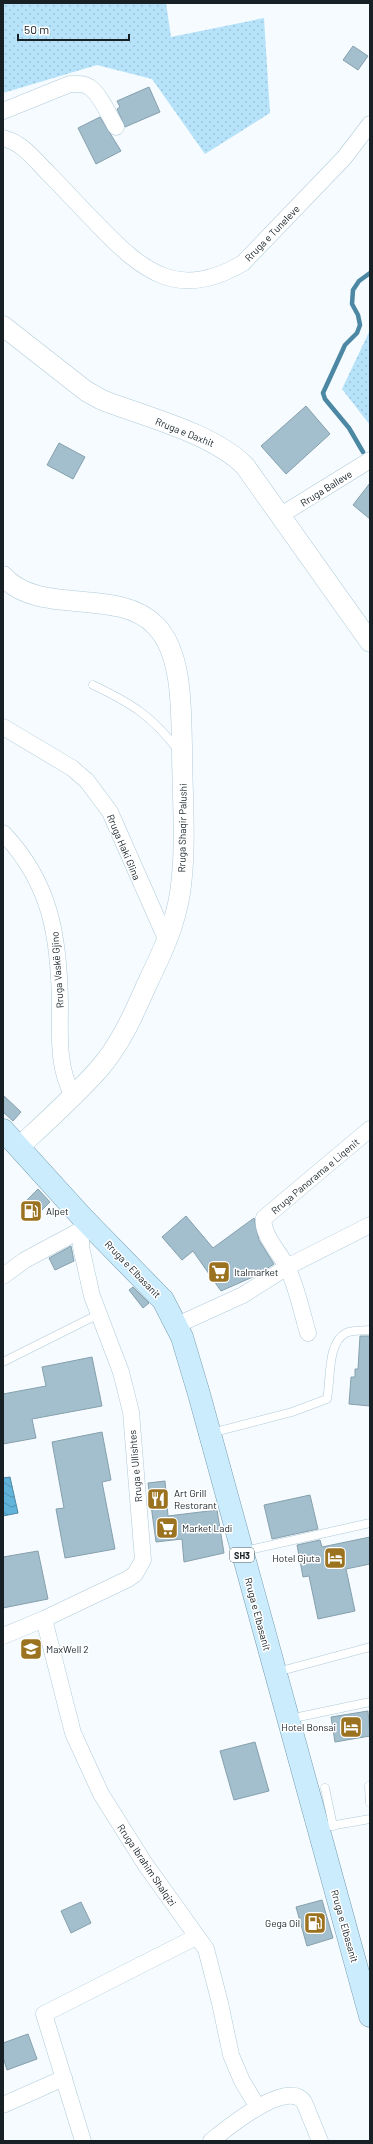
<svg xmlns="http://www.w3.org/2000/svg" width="373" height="2144" viewBox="0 0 373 2144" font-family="Barlow,sans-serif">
	<defs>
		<pattern id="grass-dots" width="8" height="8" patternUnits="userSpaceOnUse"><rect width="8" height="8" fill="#b6e3fa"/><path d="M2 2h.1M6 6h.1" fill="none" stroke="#9cc2d6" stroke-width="1.8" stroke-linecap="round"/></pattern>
		<pattern id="water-waves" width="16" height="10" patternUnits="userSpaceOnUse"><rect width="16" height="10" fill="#63b4db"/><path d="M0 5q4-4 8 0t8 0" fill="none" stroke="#5192b1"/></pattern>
	</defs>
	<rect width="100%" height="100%" fill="#f5fbfe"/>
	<g fill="url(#grass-dots)">
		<path d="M3 3H166L171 37 264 18 270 113 205 154 152 79 97 65 3 93Z"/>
		<path d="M370 330V425L342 389Z"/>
	</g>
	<path fill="url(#water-waves)" stroke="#4c88a4" d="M10 1477 18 1513 3 1516V1478Z"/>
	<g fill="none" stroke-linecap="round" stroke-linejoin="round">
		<path stroke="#4c88a4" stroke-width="4.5" d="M363 452 349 428 325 399 323 393 345 345 357 333 360 325 358 315 352 304 353 290 359 281 370 273"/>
	</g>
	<g fill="#a3becc" stroke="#86a0ae">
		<path d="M353 46 368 56 358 70 343 60Z"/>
		<path d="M149 87 160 112 125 127 117 109 120 107 117 101Z"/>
		<path d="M100 117 121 151 96 164 78 128Z"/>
		<path d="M306 406 330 434 286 474 261 446Z"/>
		<path d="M59 443 85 457 73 479 47 465Z"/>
		<path d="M370 483V519L353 505Z"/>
		<path d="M3 1095 21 1112 13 1121 3 1112Z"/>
		<path d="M38 1189 50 1202 32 1220 20 1207Z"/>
		<path d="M186 1216 213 1248 254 1218 259 1240 274 1264 255 1276 221 1291 193 1251 182 1260 162 1237Z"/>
		<path d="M71 1246 74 1261 55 1270 49 1258Z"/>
		<path d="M133 1287 149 1303 143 1308 129 1290Z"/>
		<path d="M360 1336H370V1406L349 1404 351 1377H355V1369H358Z"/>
		<path d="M92 1357 102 1406 32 1419 36 1438 3 1444V1394L46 1386 42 1367Z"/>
		<path d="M102 1432 111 1480 102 1482 115 1549 65 1558 56 1509 64 1508 52 1442Z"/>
		<path d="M165 1481 168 1516 217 1510 224 1553 184 1562 182 1539 156 1542 148 1483Z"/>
		<path d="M310 1495 318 1529 272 1539 264 1505Z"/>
		<path d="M370 1537V1564L346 1569 355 1611 318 1619 309 1576 303 1577 297 1545 320 1540 322 1547Z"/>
		<path d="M38 1551 48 1599 3 1608V1557Z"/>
		<path d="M368 1711 370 1736 335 1742 331 1717Z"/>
		<path d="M255 1742 269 1791 234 1800 220 1751Z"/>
		<path d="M322 1900 333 1938 307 1946 296 1907Z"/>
		<path d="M81 1902 91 1923 71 1933 61 1911Z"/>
		<path d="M28 2034 37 2059 7 2070 3 2057V2043Z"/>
	</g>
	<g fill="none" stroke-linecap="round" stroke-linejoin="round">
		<g stroke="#b0cbd9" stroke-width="9">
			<g id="service">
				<path d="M93 685C131 703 152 716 178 750"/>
				<path d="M3 1362 99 1314"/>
				<path d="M211 1433 292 1412 327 1399C331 1380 327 1342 346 1333 352 1330 363 1331 370 1330"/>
				<path d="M244 1551 370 1523"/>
				<path d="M277 1672 370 1647"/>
				<path d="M289 1719 370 1702"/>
				<path d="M369 1786 370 1803"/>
				<path d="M325 1788 333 1826"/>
				<path d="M318 1828 370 1819"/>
			</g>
		</g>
		<g stroke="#b0cbd9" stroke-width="17">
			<g id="minor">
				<path d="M3 111 70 84C77 84 84 83 89 87 99 92 110 117 116 127"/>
				<path d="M3 138C23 143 34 159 48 173 65 190 81 208 98 225 143 272 179 301 243 263L344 158 370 124"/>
				<path d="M281 515 370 460"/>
				<path d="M3 727 72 768 87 781 110 812 167 941"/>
				<path d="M3 833C51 883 59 937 60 1004 60 1035 57 1067 73 1096"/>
				<path d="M3 1276 25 1260 81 1230"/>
				<path d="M177 1325 243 1295 287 1267 370 1225"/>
				<path d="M308 1333C302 1313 296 1283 286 1265 279 1252 261 1233 264 1218L370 1129"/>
				<path d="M44 1619 73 1733 101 1794 145 1864 206 1949 220 2003 231 2055 242 2081 257 2106"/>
				<path d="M3 1636 44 1619 128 1579 135 1574 143 1560 131 1412 121 1372 92 1296 81 1247 82 1217"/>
				<path d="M3 2105 64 2078"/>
				<path d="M83 2141 44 2014 196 1937"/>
				<path d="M211 2141C226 2129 287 2078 304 2102L320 2141"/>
			</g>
		</g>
		<g stroke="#b0cbd9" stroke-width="21">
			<g id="tertiary">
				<path d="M3 326 86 391 102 400C146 417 212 433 245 466L370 642"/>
				<path d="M3 576C39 617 118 586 156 626 183 654 181 711 182 748 182 795 187 846 180 893 175 926 161 955 147 984 134 1013 121 1044 99 1069 75 1096 46 1122 19 1147"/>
			</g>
		</g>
		<g stroke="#759cb0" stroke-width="23">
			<path id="primary" d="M3 1130 82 1217 163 1300 182 1337 199 1394 370 2016"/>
		</g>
		<use href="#service" stroke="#fff" stroke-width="8"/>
		<use href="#minor" stroke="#fff" stroke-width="16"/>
		<use href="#tertiary" stroke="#fff" stroke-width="20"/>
		<use href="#primary" stroke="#cbecfd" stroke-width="22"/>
	</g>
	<defs>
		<g id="fuel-square" transform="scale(1.15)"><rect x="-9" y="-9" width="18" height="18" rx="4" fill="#9b721f" stroke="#fff"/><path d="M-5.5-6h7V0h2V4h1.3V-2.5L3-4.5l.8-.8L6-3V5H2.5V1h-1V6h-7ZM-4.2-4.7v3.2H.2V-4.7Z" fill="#fff"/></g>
		<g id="supermarket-square" transform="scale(1.15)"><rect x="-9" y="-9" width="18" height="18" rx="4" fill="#9b721f" stroke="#fff"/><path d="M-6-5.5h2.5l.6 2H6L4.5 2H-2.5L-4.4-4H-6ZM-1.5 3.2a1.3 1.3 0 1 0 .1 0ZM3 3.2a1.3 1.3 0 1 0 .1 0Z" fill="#fff"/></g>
		<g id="restaurant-square" transform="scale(1.15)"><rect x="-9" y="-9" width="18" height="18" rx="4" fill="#9b721f" stroke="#fff"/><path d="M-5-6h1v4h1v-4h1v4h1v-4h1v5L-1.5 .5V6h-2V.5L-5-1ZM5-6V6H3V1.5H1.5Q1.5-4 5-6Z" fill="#fff"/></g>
		<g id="hotel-square" transform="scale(1.15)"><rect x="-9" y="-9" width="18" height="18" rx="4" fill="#9b721f" stroke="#fff"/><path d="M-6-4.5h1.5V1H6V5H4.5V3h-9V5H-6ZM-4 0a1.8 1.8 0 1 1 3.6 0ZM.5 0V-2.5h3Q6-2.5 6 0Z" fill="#fff"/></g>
		<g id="school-square" transform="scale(1.15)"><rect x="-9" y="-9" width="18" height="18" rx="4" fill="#9b721f" stroke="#fff"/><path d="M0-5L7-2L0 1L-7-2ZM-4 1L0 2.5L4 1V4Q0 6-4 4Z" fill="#fff"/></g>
	</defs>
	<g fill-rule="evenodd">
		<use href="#fuel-square" x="31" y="1211"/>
		<use href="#supermarket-square" x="219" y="1272"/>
		<use href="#restaurant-square" x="158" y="1499"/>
		<use href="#supermarket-square" x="167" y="1528"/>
		<use href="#hotel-square" x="335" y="1558"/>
		<use href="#school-square" x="31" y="1649"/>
		<use href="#hotel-square" x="351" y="1727"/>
		<use href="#fuel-square" x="315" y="1923"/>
	</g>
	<g text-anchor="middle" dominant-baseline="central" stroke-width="3" stroke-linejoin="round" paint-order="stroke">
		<rect fill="#fff" stroke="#5c6366" stroke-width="1" x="230" y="1548" width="24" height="14" rx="3"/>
		<g font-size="9" font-weight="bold" fill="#162025">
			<text x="242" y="1555">SH3</text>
		</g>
		<g font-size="10" fill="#162025" stroke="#fff">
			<text transform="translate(272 233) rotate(-46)">Rruga e Tuneleve</text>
			<text transform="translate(185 432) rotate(22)">Rruga e Daxhit</text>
			<text transform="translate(326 488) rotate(-32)">Rruga Balleve</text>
			<text transform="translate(182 828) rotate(-89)">Rruga Shaqir Palushi</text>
			<text transform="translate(124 847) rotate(67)">Rruga Haki Glina</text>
			<text transform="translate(57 970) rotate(-94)">Rruga Vaskë Gjino</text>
			<text transform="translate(315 1176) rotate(-40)">Rruga Panorama e Liqenit</text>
			<text transform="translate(133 1269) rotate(46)">Rruga e Elbasanit</text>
			<text transform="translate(135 1466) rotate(-95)">Rruga e Ullishtes</text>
			<text transform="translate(258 1614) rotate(75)">Rruga e Elbasanit</text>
			<text transform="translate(147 1865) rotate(56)">Rruga Ibrahim Shalqizi</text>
			<text transform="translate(345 1926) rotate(74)">Rruga e Elbasanit</text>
		</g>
		<g font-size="10" fill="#162025" stroke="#fff" text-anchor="start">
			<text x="46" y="1211">Alpet</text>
			<text x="234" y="1272">Italmarket</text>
			<text x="174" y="1493">Art Grill<tspan x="174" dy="12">Restorant</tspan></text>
			<text x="182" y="1528">Market Ladi</text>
			<text x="320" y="1558" text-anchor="end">Hotel Gjuta</text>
			<text x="46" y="1649">MaxWell 2</text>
			<text x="336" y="1727" text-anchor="end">Hotel Bonsai</text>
			<text x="300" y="1923" text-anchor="end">Gega Oil</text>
		</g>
	</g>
	<rect width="373" height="2144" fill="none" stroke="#162025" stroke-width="8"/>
	<path d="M18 34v6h111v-6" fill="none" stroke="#162025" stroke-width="2"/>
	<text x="24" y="34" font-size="12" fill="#162025" stroke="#ffffff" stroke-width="3" paint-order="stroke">50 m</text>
</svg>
